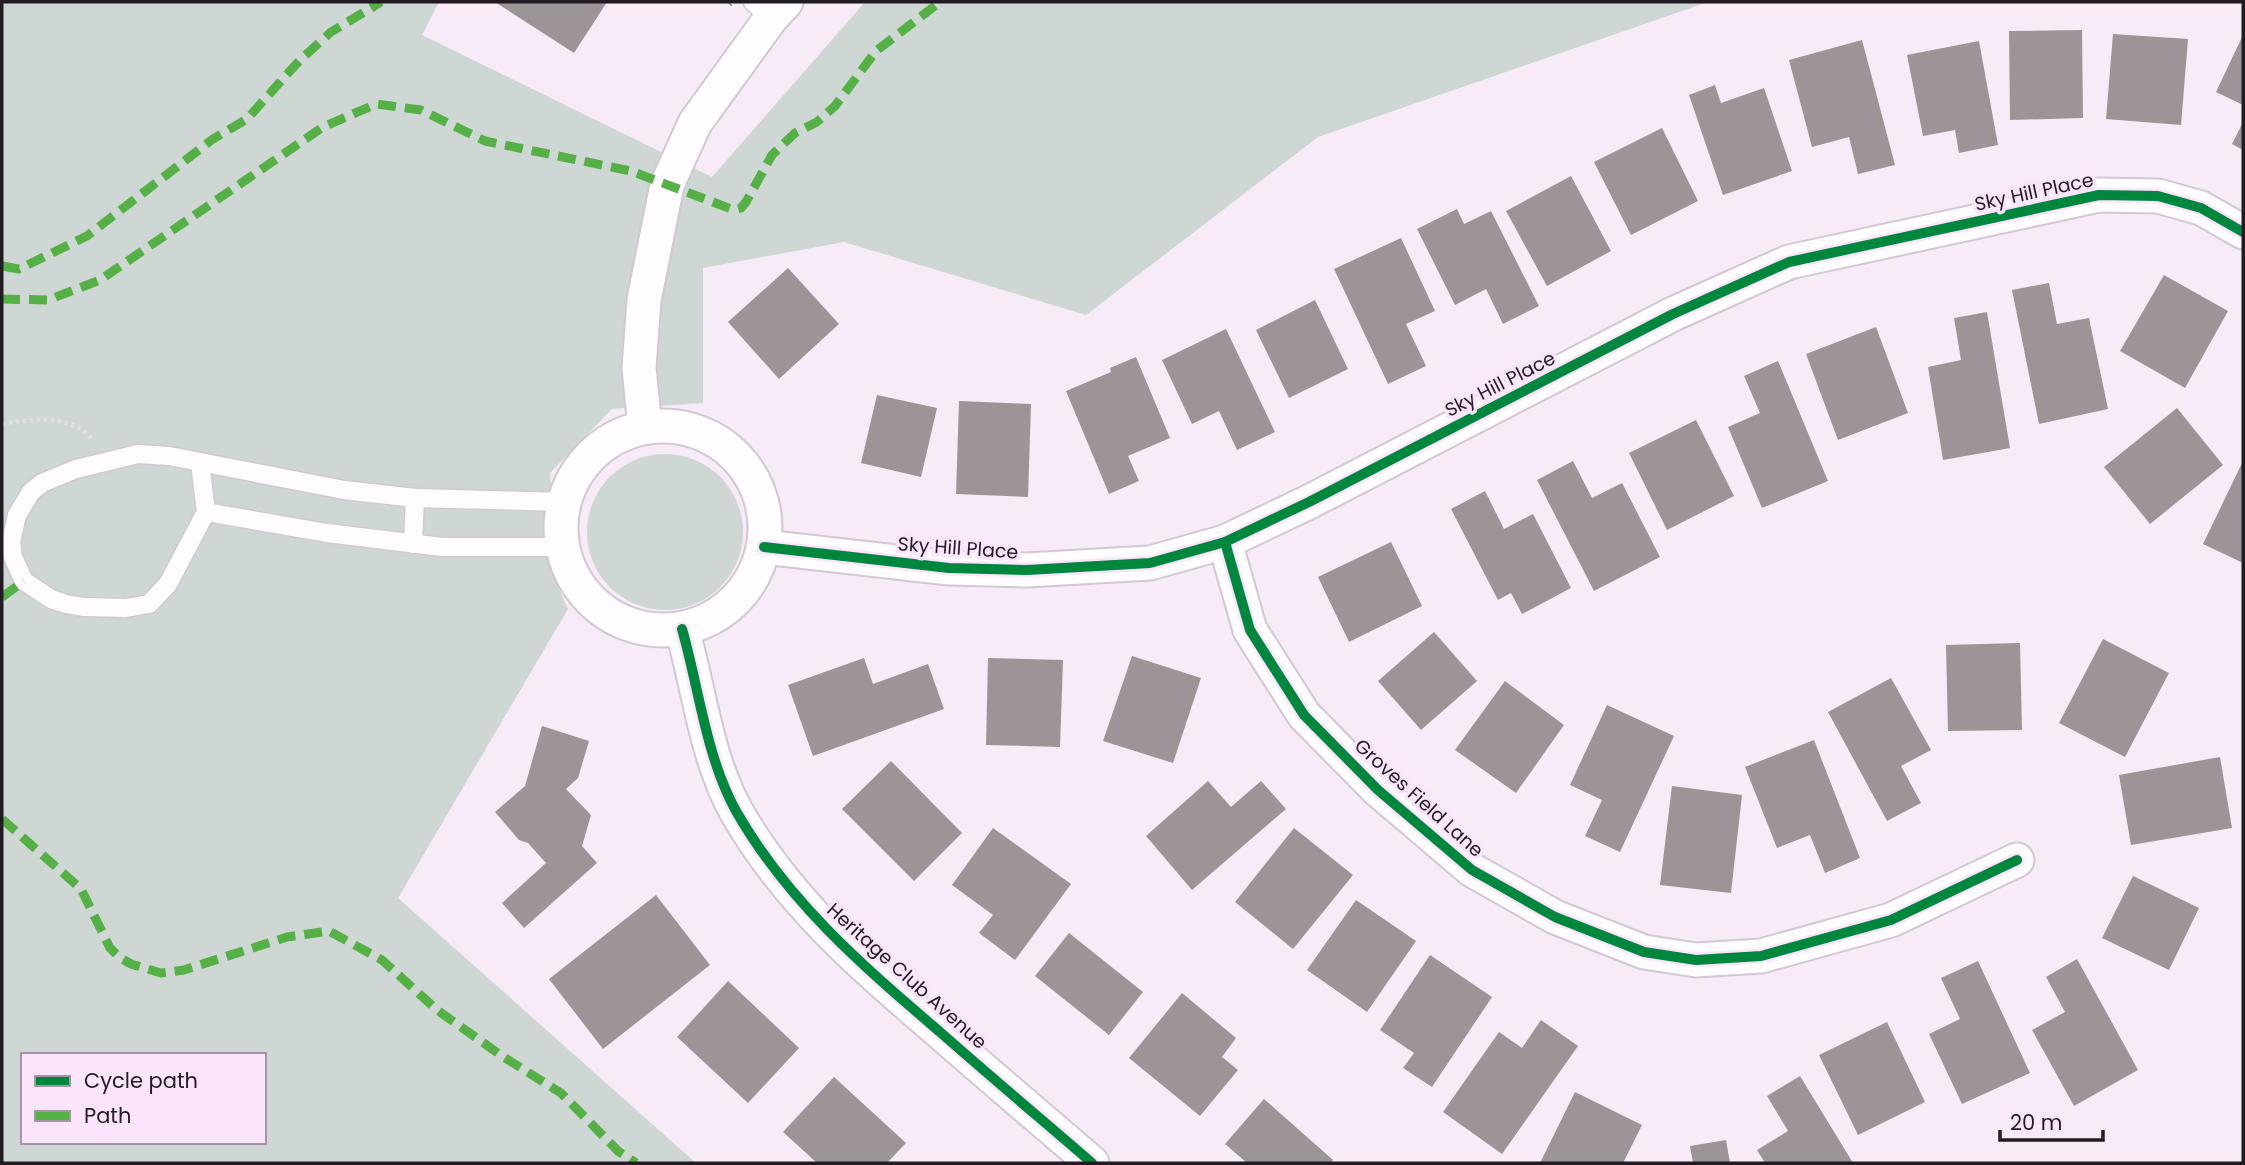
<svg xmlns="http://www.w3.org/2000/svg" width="2245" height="1165" viewBox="0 0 2245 1165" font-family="Poppins,sans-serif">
	<rect width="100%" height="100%" fill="#f6ebf7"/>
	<g fill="#cfd7d4" fill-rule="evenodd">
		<path d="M2 2H439L422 35 712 177 865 2H1708L1318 137 1086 315 844 242 703 268V403L612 409 550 473 559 589 568 609 398 898 696 1163H2ZM23 1055H264V1142H23Z"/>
		<circle cx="665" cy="532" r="78"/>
	</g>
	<g fill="#9d9497">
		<path d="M495 2H607L574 53Z"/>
		<path d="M2082 30 2083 118 2010 120 2009 31Z"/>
		<path d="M2113 34 2188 39 2181 125 2106 119Z"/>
		<path d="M2243 35V105L2216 92Z"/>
		<path d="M1862 40 1895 165 1858 174 1849 137 1812 147 1789 60Z"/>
		<path d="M1979 41 1998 145 1959 153 1955 130 1923 136 1907 55Z"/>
		<path d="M1715 85 1721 103 1764 88 1792 171 1723 195 1689 95Z"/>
		<path d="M2243 122V150L2232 144Z"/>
		<path d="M1662 128 1698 201 1631 235 1594 162Z"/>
		<path d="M1571 176 1611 251 1547 286 1506 211Z"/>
		<path d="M1457 209 1464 224 1491 211 1539 306 1503 324 1486 289 1455 305 1417 229Z"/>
		<path d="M1401 238 1435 311 1406 324 1426 366 1388 384 1334 269Z"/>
		<path d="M788 268 839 324 779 379 728 322Z"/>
		<path d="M2164 275 2228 311 2185 388 2120 351Z"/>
		<path d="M2049 283 2057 324 2089 318 2108 409 2039 424 2012 290Z"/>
		<path d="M1315 300 1348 369 1289 398 1256 330Z"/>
		<path d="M1987 312 2010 448 1943 460 1928 367 1961 360 1954 318Z"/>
		<path d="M1876 327 1908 413 1838 440 1806 354Z"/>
		<path d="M1226 329 1275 432 1237 450 1219 411 1192 424 1162 360Z"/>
		<path d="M1136 357 1170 438 1128 456 1139 481 1109 494 1066 391 1111 372 1110 368Z"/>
		<path d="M1778 361 1828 481 1762 508 1728 427 1760 413 1744 376Z"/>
		<path d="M877 395 937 408 921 477 861 463Z"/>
		<path d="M959 401 1031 404 1028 497 956 494Z"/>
		<path d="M2177 408 2223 465 2150 524 2104 467Z"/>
		<path d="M1696 420 1734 496 1667 530 1629 453Z"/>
		<path d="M1573 461 1592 498 1622 483 1660 557 1594 591 1537 480Z"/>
		<path d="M2243 461V563L2203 544Z"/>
		<path d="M1485 491 1504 529 1533 514 1571 588 1522 614 1511 593 1498 600 1451 509Z"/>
		<path d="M1391 542 1422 606 1349 642 1318 577Z"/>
		<path d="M1434 632 1477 681 1421 730 1378 681Z"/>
		<path d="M2103 639 2169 673 2125 757 2059 723Z"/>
		<path d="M2020 643 2022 730 1948 731 1946 645Z"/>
		<path d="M1132 656 1201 678 1173 763 1103 741Z"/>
		<path d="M864 658 873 684 928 664 944 709 813 756 788 685Z"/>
		<path d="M988 658 1063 660 1060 747 986 745Z"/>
		<path d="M1891 678 1931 750 1901 766 1921 803 1887 821 1828 712Z"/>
		<path d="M1505 681 1564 725 1516 793 1455 750Z"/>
		<path d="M1607 705 1674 736 1620 852 1585 836 1602 800 1570 785Z"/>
		<path d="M542 726 589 741 578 778 566 789 591 815 582 846 597 863 524 928 502 903 546 863 528 843 519 840 495 812 525 786Z"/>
		<path d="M1814 740 1860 858 1825 873 1810 835 1777 848 1745 767Z"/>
		<path d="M2220 757 2232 828 2131 845 2119 775Z"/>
		<path d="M891 761 962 833 914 881 842 809Z"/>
		<path d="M1208 781 1231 807 1261 781 1286 809 1192 890 1146 836Z"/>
		<path d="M1672 786 1742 795 1731 893 1660 885Z"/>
		<path d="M993 828 1071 884 1015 960 979 933 993 915 952 885Z"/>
		<path d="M1294 828 1353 875 1293 949 1235 902Z"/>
		<path d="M2133 876 2199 908 2169 970 2102 938Z"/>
		<path d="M656 895 710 965 603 1049 549 979Z"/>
		<path d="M1356 900 1416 941 1367 1012 1307 970Z"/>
		<path d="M1069 933 1143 992 1109 1035 1035 976Z"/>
		<path d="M1430 955 1492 997 1432 1087 1403 1068 1414 1053 1380 1030Z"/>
		<path d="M2077 959 2138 1070 2074 1106 2032 1030 2065 1012 2046 977Z"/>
		<path d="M1978 961 2030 1073 1962 1104 1929 1034 1960 1019 1941 978Z"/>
		<path d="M728 981 799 1048 748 1103 677 1037Z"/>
		<path d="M1182 993 1236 1038 1222 1057 1238 1070 1200 1116 1129 1058Z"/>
		<path d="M1541 1020 1578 1046 1502 1154 1443 1112 1499 1032 1522 1048Z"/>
		<path d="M1887 1022 1925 1102 1858 1135 1819 1055Z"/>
		<path d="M1800 1076 1853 1163H1765L1757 1150 1788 1131 1767 1096Z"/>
		<path d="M834 1077 906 1143 887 1163H817L783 1132Z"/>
		<path d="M1575 1092 1642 1125 1623 1163H1540Z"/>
		<path d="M1264 1099 1333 1160 1330 1163H1247L1225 1144Z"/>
		<path d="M1726 1140 1730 1163H1693L1690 1146Z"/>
	</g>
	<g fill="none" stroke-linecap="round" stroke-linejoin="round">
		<g stroke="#d2c8d3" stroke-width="21">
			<g id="lane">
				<path d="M753 2 771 18"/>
				<path d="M200 463 206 512 168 584 149 604 126 608 83 607 66 604 51 599 24 581 13 557 11 542 17 515 31 492 42 483 76 469 138 454 169 456 344 490 415 498 565 502"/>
				<path d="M206 512 327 533 442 547H562"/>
				<path d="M413 544 415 498"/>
			</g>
		</g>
		<g stroke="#d2c8d3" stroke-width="37">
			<g id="street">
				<circle cx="663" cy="528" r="102"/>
				<path d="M645 427 639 368 644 300 667 185 695 123 771 18 786 2"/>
				<path d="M1225 542 1250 630 1304 715 1378 790 1472 870 1555 917 1644 952 1696 960 1761 956 1891 920 2017 860"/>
				<path d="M764 547 949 568 1027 570 1150 563 1225 542 1309 502 1673 314 1789 262 2099 195 2158 196 2201 208 2243 232"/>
				<path d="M682 629C699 688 706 757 736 811 788 902 862 965 940 1032 990 1076 1041 1119 1092 1163"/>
			</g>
		</g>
		<path stroke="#e2dee2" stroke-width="4.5" stroke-dasharray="3.5 3.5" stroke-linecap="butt" d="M2 424C32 419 69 413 92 439"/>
		<use href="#lane" stroke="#fefcfe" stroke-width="18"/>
		<use href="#street" stroke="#fefcfe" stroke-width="33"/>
		<g stroke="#55b145" stroke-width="9" stroke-dasharray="18 9" stroke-linecap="butt">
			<path d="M728 3 729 2"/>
			<path d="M2 266 19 269 87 236 213 139 247 119 299 61 331 32 381 2"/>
			<path d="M2 299 48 300 100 280 323 127 376 104 421 110 485 141 631 171 734 210 741 208 746 202 772 155 795 133 817 122 835 106 876 51 940 2"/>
			<path d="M2 597 24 581"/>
			<path d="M2 819 81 889 110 948 119 957 131 964 161 973 184 970 287 937 329 931 382 960 437 1010 502 1056 561 1093 618 1151 636 1163"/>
		</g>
		<g stroke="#fbe5fd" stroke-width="15">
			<g id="cycleway">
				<path d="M1225 542 1250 630 1304 715 1378 790 1472 870 1555 917 1644 952 1696 960 1761 956 1891 920 2017 860"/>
				<path d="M764 547 949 568 1027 570 1150 563 1225 542 1309 502 1673 314 1789 262 2099 195 2158 196 2201 208 2243 232"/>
				<path d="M682 629C699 688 706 757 736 811 788 902 862 965 940 1032 990 1076 1041 1119 1092 1163"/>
			</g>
		</g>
		<use href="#cycleway" stroke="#00873e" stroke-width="10"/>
	</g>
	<g text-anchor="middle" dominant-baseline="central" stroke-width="7" stroke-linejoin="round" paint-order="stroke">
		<g font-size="19" fill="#231b24" stroke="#fbe5fd">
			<text transform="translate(2034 192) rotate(-12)">Sky Hill Place</text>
			<text transform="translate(1500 384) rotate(-27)">Sky Hill Place</text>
			<text transform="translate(958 548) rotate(4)">Sky Hill Place</text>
			<text transform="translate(1419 798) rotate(42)">Groves Field Lane</text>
			<text transform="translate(907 976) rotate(42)">Heritage Club Avenue</text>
		</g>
	</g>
	<rect width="2245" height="1165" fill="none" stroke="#231b24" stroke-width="7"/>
	<rect x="21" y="1053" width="245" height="91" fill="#fbe5fd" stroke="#a594a6" stroke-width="2"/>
	<rect x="35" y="1076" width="35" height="10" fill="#00873e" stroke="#a594a6" stroke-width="2"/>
	<text x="84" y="1088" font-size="21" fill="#231b24">Cycle path</text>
	<rect x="35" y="1111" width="35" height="10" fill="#55b145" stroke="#a594a6" stroke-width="2"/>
	<text x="84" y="1123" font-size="21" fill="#231b24">Path</text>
	<path d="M2000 1130v10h103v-10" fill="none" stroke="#231b24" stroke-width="3.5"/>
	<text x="2010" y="1130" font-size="21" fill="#231b24" stroke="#fbe5fd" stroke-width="5" paint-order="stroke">20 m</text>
</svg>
